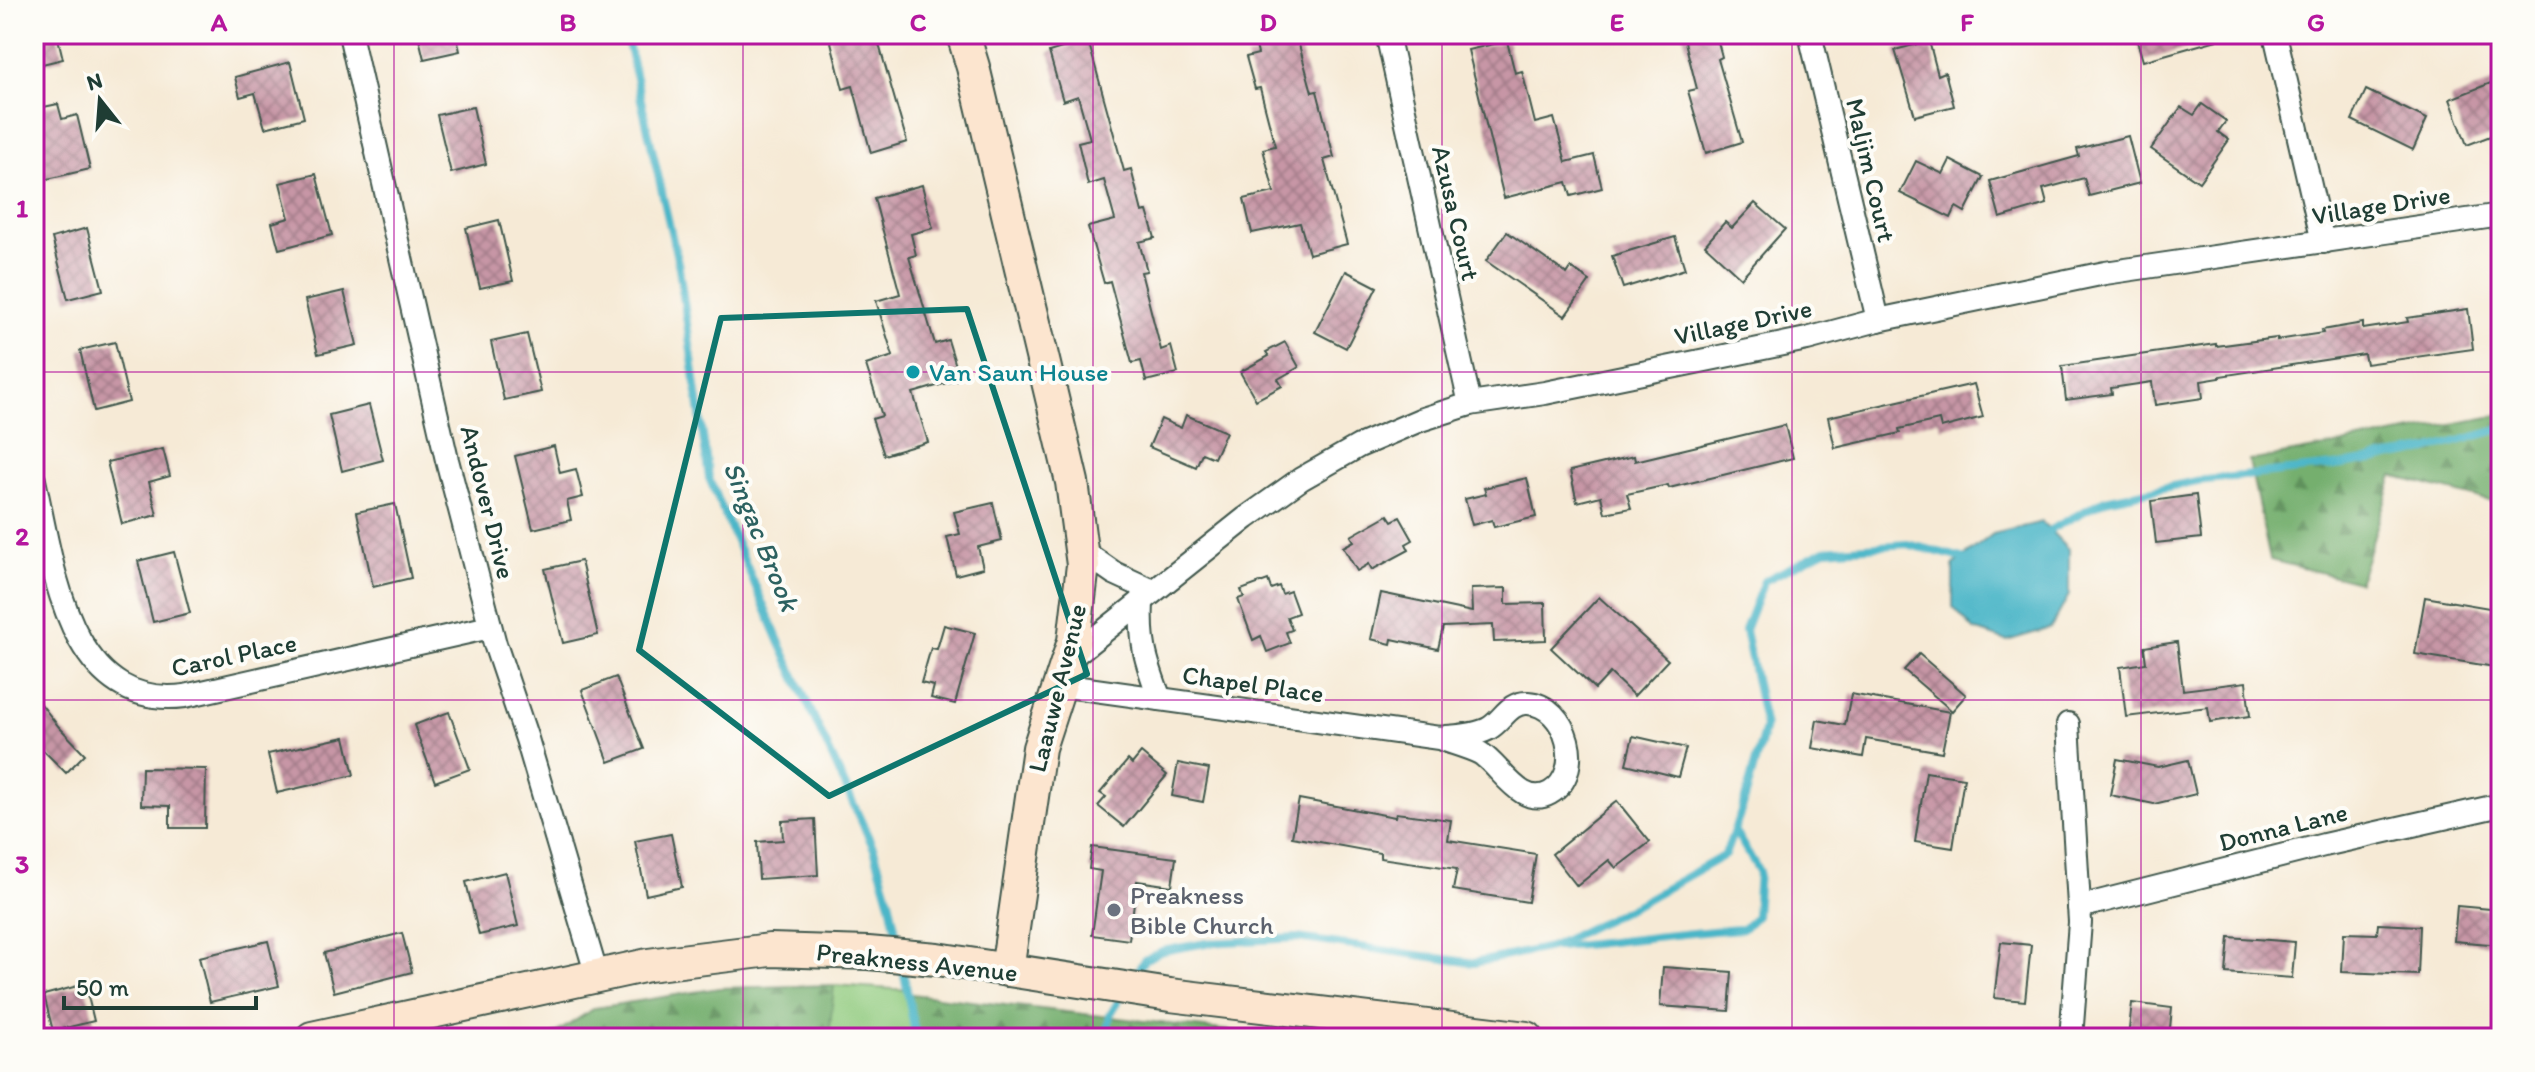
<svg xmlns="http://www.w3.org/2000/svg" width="2535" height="1072" viewBox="0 0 2535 1072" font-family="Itim,sans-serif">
	<defs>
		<pattern id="forest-firs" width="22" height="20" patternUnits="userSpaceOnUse" patternTransform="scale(2)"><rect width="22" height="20" fill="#74af6e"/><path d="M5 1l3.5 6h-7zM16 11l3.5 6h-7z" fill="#5f905b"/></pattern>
		<pattern id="building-cross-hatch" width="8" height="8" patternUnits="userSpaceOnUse" patternTransform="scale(2)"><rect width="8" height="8" fill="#c796a6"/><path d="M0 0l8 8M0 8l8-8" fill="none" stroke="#a17c88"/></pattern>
	</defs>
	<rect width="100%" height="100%" fill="#fdfcf7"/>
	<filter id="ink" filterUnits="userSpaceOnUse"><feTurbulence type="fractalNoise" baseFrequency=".0125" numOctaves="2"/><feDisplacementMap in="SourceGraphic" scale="16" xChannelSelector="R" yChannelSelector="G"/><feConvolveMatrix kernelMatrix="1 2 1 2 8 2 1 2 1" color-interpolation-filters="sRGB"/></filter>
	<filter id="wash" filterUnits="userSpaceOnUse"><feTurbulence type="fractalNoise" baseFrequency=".006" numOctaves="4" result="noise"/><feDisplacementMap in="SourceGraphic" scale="32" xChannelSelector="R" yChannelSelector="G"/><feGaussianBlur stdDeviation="1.8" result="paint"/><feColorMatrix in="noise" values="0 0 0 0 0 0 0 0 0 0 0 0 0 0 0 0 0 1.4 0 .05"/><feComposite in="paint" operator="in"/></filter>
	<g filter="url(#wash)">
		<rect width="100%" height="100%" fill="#f6ead6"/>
		<g fill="url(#forest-firs)" stroke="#4a7651" stroke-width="2">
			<path d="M2501 415V504L2393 476 2359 582 2270 560 2249 461Z"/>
			<path d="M834 985 1264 1035V1038H548L595 1008 719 988Z"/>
		</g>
		<path fill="#91cb7f" stroke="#58845a" stroke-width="2" d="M834 985 907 990 916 1038H829Z"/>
		<path fill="#4bb6c8" stroke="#357a7e" stroke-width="2" d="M2042 522 2069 550V595L2051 628 2007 641 1974 630 1953 607V565L1993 534Z"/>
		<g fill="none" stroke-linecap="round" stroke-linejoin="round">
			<g stroke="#4bb6c8" stroke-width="8">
				<path d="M626 34 679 267 709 478 779 641 874 849 890 903 899 947"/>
				<path d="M2050 530 2105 500 2197 481 2343 465 2427 450 2501 429"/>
				<path d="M1556 947C1618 943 1680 932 1743 929L1756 916 1759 871 1734 830"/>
				<path d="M902 964 916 1038"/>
				<path d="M1132 980 1144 960 1162 951 1206 943 1297 938 1474 963 1550 947 1638 904 1725 855 1744 803 1765 727 1745 630 1764 581 1825 550 1907 544 1962 558"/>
				<path d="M1106 1038 1110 1015 1122 995"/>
			</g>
		</g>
		<g id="blocks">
			<g fill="url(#building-cross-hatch)">
				<path d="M34 34H57L63 59 34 66Z"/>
				<path d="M418 34H456L460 51 424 59Z"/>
				<path d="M829 34H876L907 142 871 153 853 86 843 89Z"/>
				<path d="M1253 34H1296L1312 92 1317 91 1334 157 1324 160 1347 244 1309 254 1300 223 1252 233 1244 199 1274 192 1263 149 1275 146 1260 88 1255 89 1246 57 1258 54Z"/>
				<path d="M1683 34H1716L1722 57 1718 59 1742 142 1706 153 1688 91 1697 89Z"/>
				<path d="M2135 34H2217V40L2143 61Z"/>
				<path d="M1088 40 1124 171 1131 169 1142 212 1147 211 1155 238 1139 242 1147 271 1141 272 1161 350 1171 346 1178 373 1146 381 1141 361 1132 363 1110 281 1104 283 1088 227 1115 220 1104 180 1088 185 1078 142 1090 139 1078 96 1063 101 1049 52Z"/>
				<path d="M1507 41 1515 73 1522 71 1535 123 1554 118 1566 162 1594 155 1602 188 1571 196 1567 182 1504 198 1468 50Z"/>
				<path d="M1929 41 1938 75 1945 72 1954 106 1915 116 1895 50Z"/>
				<path d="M290 62 304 118 265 128 255 93 240 97 235 77Z"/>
				<path d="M2501 79V132L2467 145 2450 99Z"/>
				<path d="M2366 90 2427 119 2413 150 2352 120Z"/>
				<path d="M58 104 62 119 77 115 90 169 39 181 34 160V109Z"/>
				<path d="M2202 104 2226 121 2218 132 2229 140 2199 182 2151 149 2181 107 2194 115Z"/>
				<path d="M473 107 486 164 451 173 437 115Z"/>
				<path d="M2128 136 2140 183 2089 196 2084 178 2043 189 2047 204 2000 218 1990 181 2079 156 2077 149Z"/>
				<path d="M1950 160 1983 177 1965 212 1956 207 1951 218 1900 193 1916 161 1943 174Z"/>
				<path d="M316 174 332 235 279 249 272 223 289 218 280 183Z"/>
				<path d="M922 185 933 228 911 234 916 255 909 257 935 344 948 340 960 379 913 393 928 442 884 455 872 419 882 416 866 365 893 356 876 301 900 294 874 198Z"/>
				<path d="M1755 203 1785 229 1741 278 1705 245 1725 222 1732 228Z"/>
				<path d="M499 220 513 281 480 288 466 228Z"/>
				<path d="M87 228 103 290 68 299 52 238Z"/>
				<path d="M1507 232 1567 274 1571 268 1590 281 1565 316 1486 261Z"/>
				<path d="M1675 237 1685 269 1623 288 1612 256Z"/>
				<path d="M1346 271 1377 287 1346 348 1315 332Z"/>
				<path d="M344 291 357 345 318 354 305 300Z"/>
				<path d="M2468 309 2473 349 2366 364 2364 354 2220 376V378L2201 381 2203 398 2155 405 2152 382 2111 388 2112 394 2066 400 2062 366 2216 344V346L2277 338V340L2323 333 2322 330 2363 323V329L2408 322 2407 318Z"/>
				<path d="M527 334 541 392 504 400 491 342Z"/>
				<path d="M115 342 129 402 94 411 80 350Z"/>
				<path d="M1285 342 1299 367 1278 379 1282 386 1256 400 1240 372 1269 356 1266 352Z"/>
				<path d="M1974 384 1983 417 1941 428 1939 420 1899 429 1900 433 1835 448 1828 417Z"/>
				<path d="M369 405 383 460 342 471 329 415Z"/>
				<path d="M1186 415 1226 432 1214 458 1202 453 1196 467 1149 447 1161 419 1181 428Z"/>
				<path d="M1785 425 1793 458 1669 488 1668 485 1627 494 1631 508 1605 513 1601 496 1577 502 1570 471 1634 456 1635 461Z"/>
				<path d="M554 446 560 473 576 469 583 497 567 501 571 520 533 529 515 456Z"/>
				<path d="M163 449 170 476 149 482 157 515 122 524 107 462Z"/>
				<path d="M1527 478 1536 517 1494 527 1492 520 1472 525 1465 499 1486 494 1484 488Z"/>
				<path d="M2196 495 2201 538 2156 543 2151 501Z"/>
				<path d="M993 503 1002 541 978 547 983 568 956 575 947 537 960 534 954 512Z"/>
				<path d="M395 504 411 578 373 587 357 512Z"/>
				<path d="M1388 515 1392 521 1400 517 1413 540 1406 544 1409 550 1372 570 1369 564 1357 571 1343 547 1354 541 1351 536Z"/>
				<path d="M174 552 190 613 153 622 138 561Z"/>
				<path d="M581 561 598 635 563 643 545 569Z"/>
				<path d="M1268 580 1271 589 1279 586 1282 594 1290 591 1298 613 1287 617 1292 630 1286 632 1290 643 1267 652 1261 636 1253 640 1238 599 1244 597 1241 590Z"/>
				<path d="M1506 588V604L1545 603 1546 640 1494 642 1493 625 1443 627 1438 649 1392 639 1391 644 1371 639 1381 593 1472 612 1471 589Z"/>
				<path d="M1599 597 1668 660 1634 696 1610 673 1595 689 1551 648Z"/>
				<path d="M2425 597 2501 610V668L2415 654Z"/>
				<path d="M944 625 975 633 955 704 931 698 934 686 921 683 931 648 937 649Z"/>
				<path d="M2177 642 2183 690 2246 682 2250 716 2210 722 2208 707 2126 717 2120 667 2146 663 2144 647Z"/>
				<path d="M1919 654 1966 695 1952 711 1904 670Z"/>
				<path d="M616 677 644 749 609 762 582 690Z"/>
				<path d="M1851 694 1950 712 1942 752 1866 739 1863 757 1812 748 1817 720 1845 725Z"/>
				<path d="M34 695 59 727 85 754 66 773 34 741Z"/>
				<path d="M449 712 470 769 435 782 414 725Z"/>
				<path d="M1633 736 1686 748 1678 777 1626 764Z"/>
				<path d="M345 737 354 775 277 793 268 754Z"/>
				<path d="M1141 753 1167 775 1124 827 1098 806 1106 797 1100 793 1128 760 1132 764Z"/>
				<path d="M2117 759 2158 767 2188 760 2196 794 2154 804 2110 795Z"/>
				<path d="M1178 763 1209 769 1203 802 1172 796Z"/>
				<path d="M142 768 206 769 205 828H170V806L141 805Z"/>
				<path d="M1926 772 1964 778 1953 848 1915 842Z"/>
				<path d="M1299 799 1395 817 1396 813 1451 820 1448 840 1536 854 1528 902 1453 890 1457 869 1380 858V853L1292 837Z"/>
				<path d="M1617 801 1650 842 1616 868 1609 860 1577 886 1552 854Z"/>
				<path d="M815 819 818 875 759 879 757 842 783 840 782 821Z"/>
				<path d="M671 834 682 887 646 895 635 841Z"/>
				<path d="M1092 847 1176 858 1172 886 1137 881 1129 940 1092 935 1101 871 1089 869Z"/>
				<path d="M505 872 518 926 479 935 466 882Z"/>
				<path d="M2457 906 2501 910V945L2454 941Z"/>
				<path d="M2378 924 2420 926 2418 975 2342 972 2344 933 2377 934Z"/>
				<path d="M402 933 412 972 334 992 324 953Z"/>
				<path d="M2229 937 2295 942 2292 978 2226 973Z"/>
				<path d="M268 941 279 986 210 1002 199 957Z"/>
				<path d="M2001 942 2031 945 2025 1001 1994 998Z"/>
				<path d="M1663 967 1732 972 1729 1011 1660 1006Z"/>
				<path d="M85 984 94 1021 53 1031 44 995Z"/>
				<path d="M2132 1003 2172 1008 2169 1038H2128Z"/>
			</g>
		</g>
	</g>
	<g filter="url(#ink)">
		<use href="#blocks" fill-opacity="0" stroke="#3f574c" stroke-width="2"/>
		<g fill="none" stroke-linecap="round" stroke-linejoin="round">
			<g stroke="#3f574c" stroke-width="26">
				<g id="street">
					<path d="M350 34 447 460 495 644 527 739 597 976"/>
					<path d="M1387 34 1470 404"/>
					<path d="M1810 34 1878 320"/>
					<path d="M2275 34 2323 242"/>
					<path d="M34 480C53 564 67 711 185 696L490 627"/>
					<path d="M1081 550 1114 573 1153 591"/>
					<path d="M1142 600C1140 643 1145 659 1160 699"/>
					<path d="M1069 659 1246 518 1301 479 1359 446 1420 420 1470 404 1545 393 1807 339 1878 320 2105 273 2501 215"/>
					<path d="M1059 685 1439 738C1452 743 1468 747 1480 753 1501 766 1521 809 1550 793 1586 772 1567 705 1528 703 1508 702 1503 721 1488 729 1474 736 1455 736 1439 738"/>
					<path d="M2068 724 2080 922 2071 1038"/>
					<path d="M2079 907 2324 845 2501 805"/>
				</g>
			</g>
			<g stroke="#3f574c" stroke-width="36">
				<g id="secondary">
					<path d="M963 34 973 67 1072 482 1083 565 1074 641 1039 748 1007 970"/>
					<path d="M312 1038 648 965 770 950 868 953 937 959 1170 995 1527 1038"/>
				</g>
			</g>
			<use href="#street" stroke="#fff" stroke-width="22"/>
			<use href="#secondary" stroke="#fce5cf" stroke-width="32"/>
		</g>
	</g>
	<path fill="none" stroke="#0f766e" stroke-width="6" stroke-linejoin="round" d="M967 309 1087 674 829 796 639 650 721 318Z"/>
	<path fill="none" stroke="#b5179e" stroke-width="2" stroke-opacity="0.55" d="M394 34V1038M743 34V1038M1093 34V1038M1442 34V1038M1792 34V1038M2141 34V1038M34 372H2501M34 700H2501"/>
	<circle fill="#0f9aa8" stroke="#fdfcf7" stroke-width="3" cx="913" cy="372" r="8"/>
	<circle fill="#6b7280" stroke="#fdfcf7" stroke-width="3" cx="1114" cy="910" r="8"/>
	<g text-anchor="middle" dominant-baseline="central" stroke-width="8" stroke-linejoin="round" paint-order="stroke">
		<g font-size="26" fill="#1f3d34" stroke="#fdfcf7">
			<text transform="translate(1871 170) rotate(77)">Maljim Court</text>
			<text transform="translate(2381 205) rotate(-9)">Village Drive</text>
			<text transform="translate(1456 213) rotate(77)">Azusa Court</text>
			<text transform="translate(1743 322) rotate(-12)">Village Drive</text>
			<text transform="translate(488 502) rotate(76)">Andover Drive</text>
			<text transform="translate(234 655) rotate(-12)">Carol Place</text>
			<text transform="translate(1253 684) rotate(8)">Chapel Place</text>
			<text transform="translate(1057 688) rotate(-76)">Laauwe Avenue</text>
			<text transform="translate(2283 827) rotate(-14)">Donna Lane</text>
			<text transform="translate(917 962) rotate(6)">Preakness Avenue</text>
		</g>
		<g font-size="26" fill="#0d838f" stroke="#fdfcf7" text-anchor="start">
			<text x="929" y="372">Van Saun House</text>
		</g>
		<g font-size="26" fill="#5b616d" stroke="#fdfcf7" text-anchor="start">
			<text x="1130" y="895">Preakness<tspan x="1130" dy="30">Bible Church</tspan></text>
		</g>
		<g font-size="28" font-style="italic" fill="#2c6160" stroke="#fdfcf7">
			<text transform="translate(762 536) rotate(68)">Singac Brook</text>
		</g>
	</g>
	<rect width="2535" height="1072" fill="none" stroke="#fdfcf7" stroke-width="88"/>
	<g transform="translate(100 100) rotate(343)" stroke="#fdfcf7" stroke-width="6" paint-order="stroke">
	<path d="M0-6L14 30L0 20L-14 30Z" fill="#1f3d34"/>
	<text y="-12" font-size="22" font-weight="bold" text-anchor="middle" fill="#1f3d34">N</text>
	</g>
	<path d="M64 996v12h192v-12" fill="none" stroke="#1f3d34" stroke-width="4"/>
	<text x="76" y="996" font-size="24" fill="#1f3d34" stroke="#fdfcf7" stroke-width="6" paint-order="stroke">50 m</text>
	<rect x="44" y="44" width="2447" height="984" fill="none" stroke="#b5179e" stroke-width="3"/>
	<g font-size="26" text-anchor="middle" font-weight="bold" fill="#b5179e">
		<text x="219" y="31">A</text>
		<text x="568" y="31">B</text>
		<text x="918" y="31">C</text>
		<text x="1268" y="31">D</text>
		<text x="1617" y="31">E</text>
		<text x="1967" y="31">F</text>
		<text x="2316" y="31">G</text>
		<text x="22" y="217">1</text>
		<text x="22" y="545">2</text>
		<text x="22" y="873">3</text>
	</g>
</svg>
